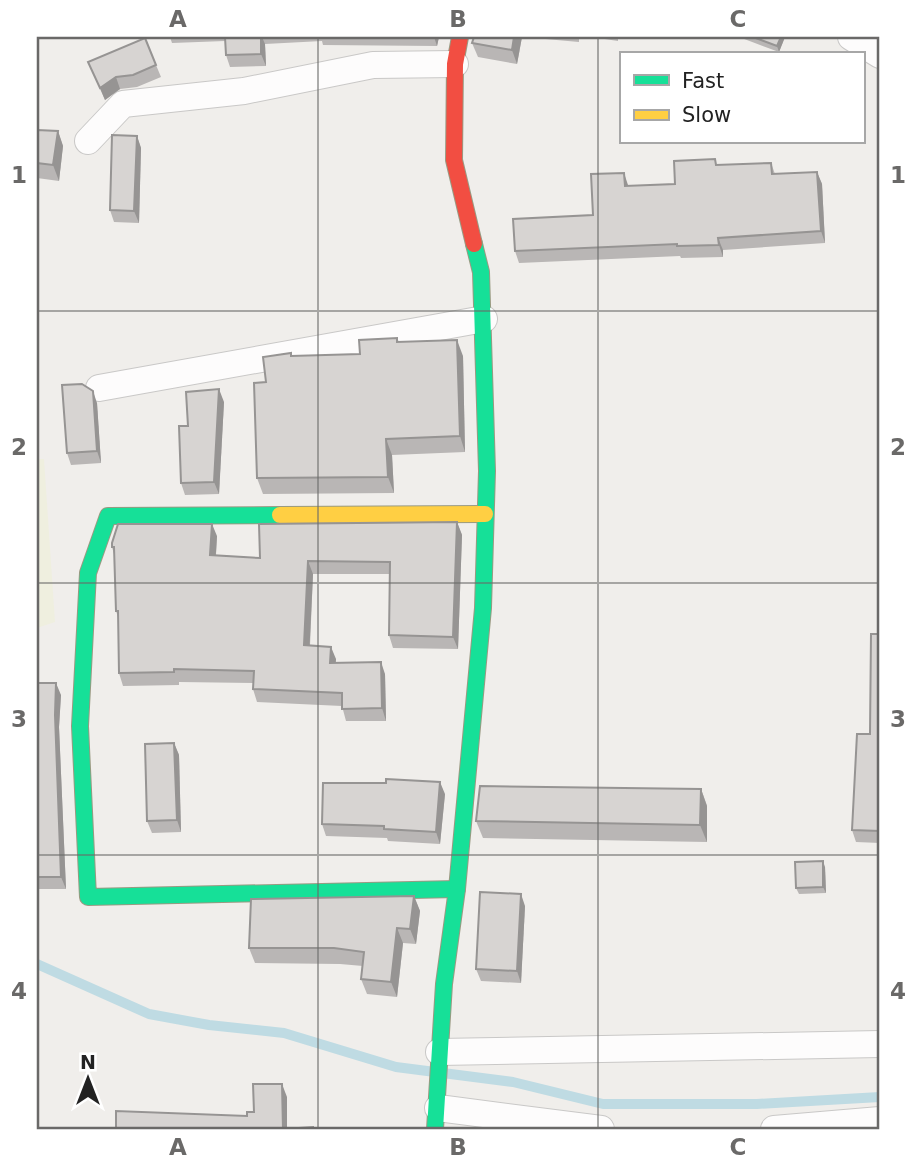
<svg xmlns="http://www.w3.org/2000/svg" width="917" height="1166" viewBox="0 0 917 1166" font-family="'DejaVu Sans',sans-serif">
	<rect width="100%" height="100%" fill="#f0eeeb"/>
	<path fill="#efefdf" d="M37 459H44L55 622 37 628Z"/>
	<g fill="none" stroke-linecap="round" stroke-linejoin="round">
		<path stroke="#bfdbe3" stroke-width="10" d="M37 964 149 1014 209 1025 284 1033 396 1067 513 1082 603 1104H757L880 1097"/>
		<g stroke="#c9c8c7" stroke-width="28">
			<g id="street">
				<path d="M851 37 880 55"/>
				<path d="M88 141 123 104 244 91 373 65 455 64"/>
				<path d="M99 388 484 319"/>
				<path d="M439 1052 880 1044"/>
				<path d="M438 1108 601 1129"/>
				<path d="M774 1129 880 1120"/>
			</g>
		</g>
		<g stroke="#999a82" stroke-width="18">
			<g id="fast">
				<path d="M280 515 108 516 88 573 80 726 88 897 457 889"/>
				<path d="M435 1129 444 984 457 889 483 608 487 471 481 272 474 244"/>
			</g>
		</g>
		<g stroke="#999a82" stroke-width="18">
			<path id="slow" d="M280 515 485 514"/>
		</g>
		<g stroke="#999a82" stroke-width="18">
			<path id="jam" d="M460 37 455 64 454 160 474 244"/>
		</g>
		<use href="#street" stroke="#fdfcfc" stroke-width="26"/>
		<use href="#fast" stroke="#16e098" stroke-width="16"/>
		<use href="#slow" stroke="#ffcf43" stroke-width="16"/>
		<use href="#jam" stroke="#f24e42" stroke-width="16"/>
	</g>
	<g fill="#b9b6b5">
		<path d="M170 37H439L437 46 323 45 322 41 265 44 266 66 230 67 226 55 225 41 172 43Z"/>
		<path d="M474 37H522L517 64 478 57 472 43Z"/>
		<path d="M523 37H579V42Z"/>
		<path d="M591 37H618V41Z"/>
		<path d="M739 37H785L779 52Z"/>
		<path d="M88 62 156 65 161 77 137 87 120 89 105 100Z"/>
		<path d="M37 130 58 131 63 146 59 181 37 178Z"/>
		<path d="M137 136 141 148 139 223 114 222 110 210Z"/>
		<path d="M771 163 775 174 817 172 822 184 825 243 723 250V257L681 258 680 256 519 263 515 251 593 215 628 186 675 184 718 165Z"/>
		<path d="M397 338 399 342 463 356 465 452 392 455 394 493 263 494 257 478 266 382 292 356 360 354Z"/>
		<path d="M224 402 219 494 185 495 181 483 188 426Z"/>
		<path d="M97 403 101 463 71 465 67 453Z"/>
		<path d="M457 522 462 535 458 649 393 648 389 635 390 574H313L310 646 336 659 335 663 385 674 386 721H346L342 706 257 702 253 689V683L179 682V685L123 686 119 673 118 617 116 611 114 554 112 547 217 536 216 555 260 558Z"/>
		<path d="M880 634V843L856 842 852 830 870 734Z"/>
		<path d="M37 683 61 695 59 727 66 889H37Z"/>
		<path d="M174 743 179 755 181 832 152 833 147 821Z"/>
		<path d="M701 789 707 806V842L483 838 476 821Z"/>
		<path d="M445 794 440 844 388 841 387 838 326 836 322 824Z"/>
		<path d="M825 867 826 893 799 894 796 888Z"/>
		<path d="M414 896 420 911 416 944 403 943 397 997 367 994 361 979 363 966 340 964 255 963 249 948Z"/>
		<path d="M525 906 521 983 481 981 476 969Z"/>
	</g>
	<g fill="#969493">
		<path d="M261 37H262L265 44 266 66 261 54Z"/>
		<path d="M434 37H439L437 46Z"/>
		<path d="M514 37H522L517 64 512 50Z"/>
		<path d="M781 37H785L779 52 777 46Z"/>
		<path d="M116 77 120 89 105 100 100 88Z"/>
		<path d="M58 131 63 146 59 181 53 165Z"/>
		<path d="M137 136 141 148 139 223 134 211Z"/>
		<path d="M817 172 822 184 825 243 821 231Z"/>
		<path d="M624 173 628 185 629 198 625 186Z"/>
		<path d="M718 238 723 250V257L719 245Z"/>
		<path d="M457 340 463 356 465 452 460 436Z"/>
		<path d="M219 389 224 402 219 494 214 482Z"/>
		<path d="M93 391 97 403 101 463 97 451Z"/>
		<path d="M386 439 392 455 394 493 388 477Z"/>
		<path d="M457 522 462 535 458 649 453 637Z"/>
		<path d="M212 524 217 536 215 567 210 555Z"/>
		<path d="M308 561 313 574 309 658 304 645Z"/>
		<path d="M331 647 336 659 335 676 330 663Z"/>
		<path d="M381 662 385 674 386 721 382 708Z"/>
		<path d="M56 683 61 695 59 727 66 889 61 877 55 715Z"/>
		<path d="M174 743 179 755 181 832 177 820Z"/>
		<path d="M440 782 445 794 440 844 436 832Z"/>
		<path d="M701 789 707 806V842L700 825Z"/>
		<path d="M823 861 825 867 826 893 823 887Z"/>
		<path d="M521 894 525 906 521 983 517 971Z"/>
		<path d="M414 896 420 911 416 944 410 929Z"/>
		<path d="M397 928 403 943 397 997 391 982Z"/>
		<path d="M282 1084 287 1097V1129H283Z"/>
	</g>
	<g fill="#d7d4d2" stroke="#969493" stroke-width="2">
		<path d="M225 37H261V54L226 55Z"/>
		<path d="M474 37H514L512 50 472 43Z"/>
		<path d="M753 37H781L777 46Z"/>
		<path d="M145 38 156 65 133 75 116 77 100 88 88 62Z"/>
		<path d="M37 130 58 131 53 165 37 163Z"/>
		<path d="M112 135 137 136 134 211 110 210Z"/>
		<path d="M715 159 716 165 771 163 772 174 817 172 821 231 718 238 719 245 677 246V244L515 251 513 219 593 215 591 174 624 173 625 186 675 184 674 161Z"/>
		<path d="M397 338V342L457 340 460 436 386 439 388 477 257 478 254 383 266 382 263 357 291 353V356L360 354 359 340Z"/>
		<path d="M82 384 93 391 97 451 67 453 62 385Z"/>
		<path d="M219 389 214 482 181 483 179 426H188L186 392Z"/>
		<path d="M457 522 453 637 389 635 390 562 308 561 304 645 331 647 330 663 381 662 382 708 342 709V693L253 689 254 671 174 669V672L119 673 118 611H116L114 547H112V543L118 524H212L210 555 260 558 259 524Z"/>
		<path d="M871 634H880V831L852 830 857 734H870Z"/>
		<path d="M37 683H56L55 715 61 877H37Z"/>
		<path d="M174 743 177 820 147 821 145 744Z"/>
		<path d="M386 779 440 782 436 832 384 829V826L322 824 323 783H386Z"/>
		<path d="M480 786 701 789 700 825 476 821Z"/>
		<path d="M823 861V887L796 888 795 862Z"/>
		<path d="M480 892 521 894 517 971 476 969Z"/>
		<path d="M414 896 410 929 397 928 391 982 361 979 364 952 334 948H249L251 899Z"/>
		<path d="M253 1084H282L283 1129 313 1127V1129H116V1111L247 1116V1112H254Z"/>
	</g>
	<path fill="none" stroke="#6a6968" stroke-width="2" stroke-opacity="0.55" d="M318 37V1129M598 37V1129M37 311H880M37 583H880M37 855H880"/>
	<rect width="917" height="1166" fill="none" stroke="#ffffff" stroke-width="77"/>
	<rect x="620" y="52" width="245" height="91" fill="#ffffff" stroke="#a7a7a7" stroke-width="2"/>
	<rect x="634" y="75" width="35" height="10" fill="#16e098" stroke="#a7a7a7" stroke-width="2"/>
	<text x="682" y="88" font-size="21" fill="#222222">Fast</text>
	<rect x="634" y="110" width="35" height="10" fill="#ffcf43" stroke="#a7a7a7" stroke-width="2"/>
	<text x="682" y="122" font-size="21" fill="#222222">Slow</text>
	<g transform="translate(88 1079)" stroke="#ffffff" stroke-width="5" paint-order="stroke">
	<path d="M0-5L12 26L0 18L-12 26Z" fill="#222222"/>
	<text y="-10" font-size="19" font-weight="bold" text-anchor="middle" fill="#222222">N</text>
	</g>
	<rect x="38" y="38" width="840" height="1090" fill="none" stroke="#6a6968" stroke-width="2.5"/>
	<g font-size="23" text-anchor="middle" font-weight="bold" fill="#6a6968">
		<text x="178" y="27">A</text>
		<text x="458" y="27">B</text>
		<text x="738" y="27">C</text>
		<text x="19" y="183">1</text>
		<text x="898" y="183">1</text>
		<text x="19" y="455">2</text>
		<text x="898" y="455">2</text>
		<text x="19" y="727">3</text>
		<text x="898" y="727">3</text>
		<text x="19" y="999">4</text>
		<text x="898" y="999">4</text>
		<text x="178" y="1155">A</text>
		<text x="458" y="1155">B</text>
		<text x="738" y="1155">C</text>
	</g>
</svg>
